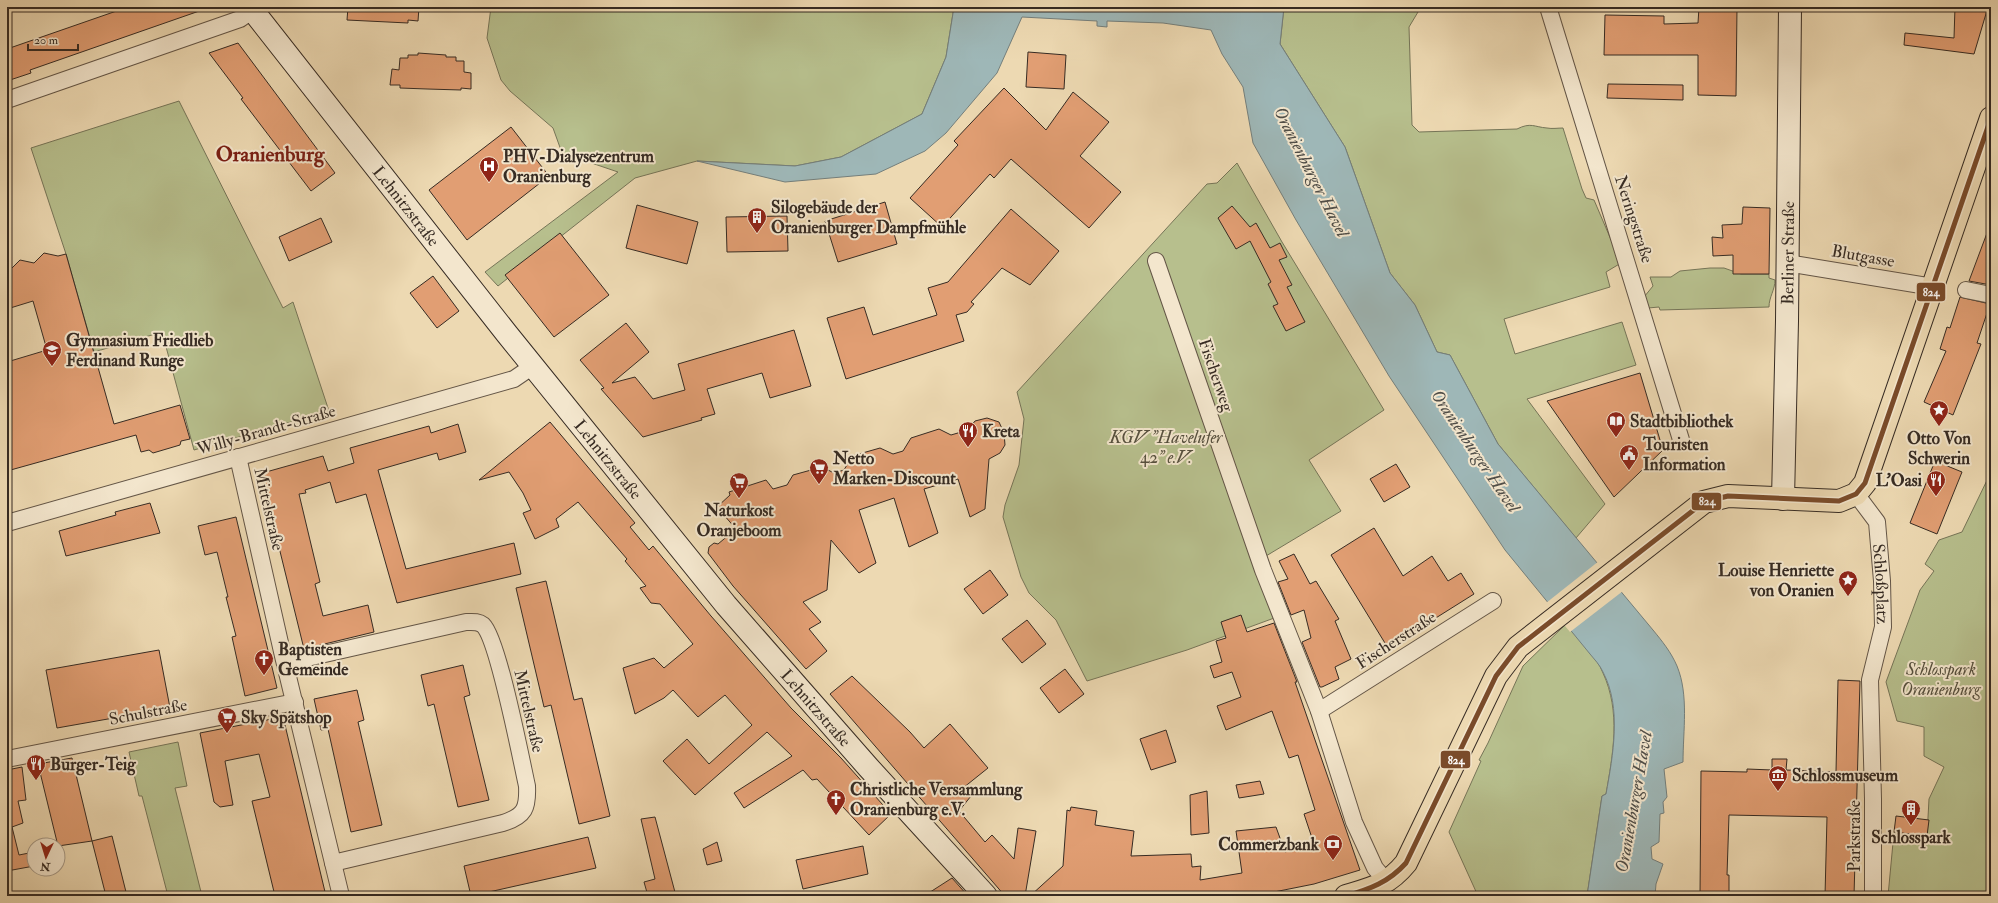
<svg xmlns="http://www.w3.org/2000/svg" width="1998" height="903" viewBox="0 0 1998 903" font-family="'IM FELL Double Pica',serif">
	<rect width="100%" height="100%" fill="#edd9b2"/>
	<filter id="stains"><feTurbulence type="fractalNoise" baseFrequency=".005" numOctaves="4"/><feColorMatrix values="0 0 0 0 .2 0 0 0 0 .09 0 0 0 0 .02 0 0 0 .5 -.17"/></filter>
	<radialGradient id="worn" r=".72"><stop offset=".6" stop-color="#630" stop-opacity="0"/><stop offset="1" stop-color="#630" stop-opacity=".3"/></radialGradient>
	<g fill="#b7bf8d" stroke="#767558">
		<path d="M491 7H954L946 57 922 114 841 157 795 166 697 161 635 178 498 286 485 272 618 172 562 153 553 128 510 91 501 80 487 38Z"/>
		<path d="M1284 7H1421L1409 27 1412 125 1419 132 1517 129C1531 122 1534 127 1547 128 1552 129 1558 128 1563 128L1582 189 1586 198 1594 200 1621 263 1606 272 1610 287 1504 319 1515 354 1622 322 1636 365 1527 399 1605 504 1576 538 1498 444 1450 355 1437 352 1415 305 1390 273 1345 147 1280 44Z"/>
		<path d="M179 101 283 308 293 302 329 411 194 450 162 332 94 352 66 254 31 148Z"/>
		<path d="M1237 163 1282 242 1384 410 1309 460 1341 511 1256 562 1277 617 1187 650 1087 681 1056 620 1029 593 1021 577 1003 517 1005 505 1019 465 1024 419 1017 392 1207 184 1217 183Z"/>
		<path d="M1710 268H1724L1741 274H1769V278L1775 280C1775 290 1769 297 1769 307L1660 310 1659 307 1648 308 1644 297 1653 286 1650 277H1671L1680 271Z"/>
		<path d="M1991 472V896H1888L1894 832 1927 836 1929 799 1944 767 1924 756V727L1897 721 1886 682 1920 590 1934 571 1925 564 1939 540 1962 532Z"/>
		<path d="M1566 624C1578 639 1596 655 1603 673 1621 712 1613 754 1606 794L1602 796 1587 896H1478L1449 832 1481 761 1479 760 1488 743 1523 666Z"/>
		<path d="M178 742 187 786 175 788 202 896H168L142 796H139L129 752Z"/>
	</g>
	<path fill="#9eb7b7" stroke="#747f7c" d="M954 7H1284L1280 44 1345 147 1390 273 1415 305 1437 352 1450 355 1498 444 1653 630C1662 641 1671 652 1677 666 1689 695 1683 731 1683 762L1664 769 1667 797 1663 802 1664 813 1660 814 1659 842 1651 847 1652 859 1663 864 1656 884 1655 896H1587L1602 796 1606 794C1613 755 1622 708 1603 672 1600 665 1594 659 1590 654L1505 550 1389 376 1296 220 1253 143 1243 87 1222 54 1211 30 1163 23 1107 21V27L1097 26V21L1022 17 997 73 946 133 925 151 876 174 785 182 697 161 795 166 841 157 922 114 946 57Z"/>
	<path fill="#edd9b2" d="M1599 561 1623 591 1570 632 1546 603Z"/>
	<g fill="#e19e73" stroke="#362b23">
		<path d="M128 7H205V9L30 70 31 73 7 81V49Z"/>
		<path d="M348 7H419L418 21 408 20V23L347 20Z"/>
		<path d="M1699 7H1737L1736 96 1698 95V55H1604L1605 15 1664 16V24L1698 23Z"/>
		<path d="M1955 7H1988L1974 54 1904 45 1905 33 1954 38Z"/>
		<path d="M238 43 335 173 311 191 241 99 243 98 209 53Z"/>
		<path d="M1028 52 1066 55 1064 89 1026 87Z"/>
		<path d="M418 53 446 55V57H456V61H464V72L471 73V89L461 88V90L427 89 400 88V85H390L392 69 399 70 400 58H408V55H418Z"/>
		<path d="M1608 84 1683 85V100L1607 98Z"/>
		<path d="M1004 88 1046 130 1073 92 1109 122 1080 156 1121 192 1089 228 1011 159 994 178 990 174 942 227 910 198 958 145 954 141Z"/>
		<path d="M511 127 549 176 467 240 429 190Z"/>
		<path d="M885 202 897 244 838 262 825 221Z"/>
		<path d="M637 205 698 222 687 264 626 248Z"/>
		<path d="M1232 206 1250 227 1256 223 1270 248 1280 243 1287 257 1279 260 1292 285 1287 287 1305 322 1286 331 1273 306 1278 304 1268 284 1271 282 1250 241 1236 249 1218 218Z"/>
		<path d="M1743 207 1770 208 1769 274H1733V255L1713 256 1712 237 1723 238 1722 225 1742 224Z"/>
		<path d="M1011 209 1059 251 1030 285 1002 268 971 302 974 304 967 312 956 315 964 341 846 379 827 318 864 307 873 335 937 315 928 288 948 282Z"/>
		<path d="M787 216 788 251 727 252 726 217Z"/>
		<path d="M321 218 332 242 289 261 279 237Z"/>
		<path d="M1990 225H1991V285L1969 281Z"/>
		<path d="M560 233 609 295 554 337 505 275Z"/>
		<path d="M44 253 58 256 66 254 114 424 180 405 190 439 181 441 180 445 153 453 149 450 141 452 136 435 7 471V362L47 350 33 301 7 309V273L20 260 34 263Z"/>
		<path d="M433 276 459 311 437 328 410 293Z"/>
		<path d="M1960 297 1990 304 1977 343 1981 344 1953 415 1924 402 1946 351 1940 349 1947 327 1950 328Z"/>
		<path d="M626 323 649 352 612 383 635 377 653 399 685 390 678 364 794 330 811 386 770 398 762 373 707 389 715 414 701 418 702 420 643 437 601 389 604 388 580 360Z"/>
		<path d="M1640 373 1663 450 1614 497 1547 401Z"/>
		<path d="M987 418 999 422 1004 433 1005 445 1000 453 989 459 985 509 970 517 958 479 924 489 938 533 909 547 894 498 859 510 876 563 859 573 831 540 827 590 803 602 821 622 809 629 827 651 806 669 733 586 708 553 709 547 714 543 718 544 736 529 717 507 730 495 729 492 766 480 773 489 787 485 793 475 822 467 834 473 844 470 852 456 880 448 893 454 903 451 911 438 939 429 951 435 968 430 975 421Z"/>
		<path d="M550 422 635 523 630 527 649 550 653 546 711 616 791 708 841 758 891 814 869 835 817 779 812 780 803 770 744 808 734 793 792 756 767 732 695 795 663 761 687 739 709 764 752 725 725 695 698 717 673 690 664 698 635 714 623 668 654 658 664 668 693 644 660 604 651 603 640 588 646 586 625 561 627 559 578 502 556 519 559 527 535 539 523 513 531 510 523 493 509 472 479 480Z"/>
		<path d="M458 424 466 452 439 460 437 453 378 470 406 569 514 543 521 574 397 603 366 494 336 503 330 482 305 490 306 493 299 494 320 582 315 584 323 616 368 605 374 632 304 649 262 478 266 472 323 456 328 471 354 463 350 448 429 426 431 433Z"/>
		<path d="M1935 461 1962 472 1937 534 1910 523Z"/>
		<path d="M1396 464 1410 487 1384 502 1370 479Z"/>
		<path d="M150 503 160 533 66 556 59 531 116 515 115 512Z"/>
		<path d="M236 517 277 688 245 696 232 637 236 636 226 597H228L217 552 205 555 198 526Z"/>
		<path d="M1374 528 1403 576 1432 556 1448 581 1461 573 1474 594 1388 648 1331 555Z"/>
		<path d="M1294 554 1310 584 1316 581 1339 619 1335 621 1351 659 1335 667 1339 679 1322 687H1320L1302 642 1311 638 1304 610 1291 615 1278 582 1288 579 1279 561Z"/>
		<path d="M990 570 1008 595 983 614 964 589Z"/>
		<path d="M546 581 574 700 582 698 610 816 579 824 551 705 544 707 516 588Z"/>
		<path d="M1241 615 1247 632 1274 623 1297 682H1295L1360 870 1314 884 1254 896H1030L1063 866 1067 810 1070 811 1071 807 1097 811 1095 825 1134 831 1131 856 1191 854 1192 867 1201 866 1200 880 1242 873 1236 831 1276 827 1285 852 1313 841 1304 814 1315 810 1298 755 1289 758 1272 711 1226 730 1217 706 1241 697 1232 672 1214 678 1210 666 1222 662 1216 641 1226 638 1221 622Z"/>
		<path d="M1027 620 1046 644 1022 663 1002 639Z"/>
		<path d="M159 650 170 708 57 728 46 670Z"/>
		<path d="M463 665 470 695 464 697 489 800 458 807 434 704 428 706 421 675Z"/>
		<path d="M1065 669 1084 694 1059 713 1040 688Z"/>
		<path d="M852 676 910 732 924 748 950 724 988 768 963 788 971 796 959 811 985 842 992 835 1014 859 1018 828 1036 831 1025 896H1005L830 694Z"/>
		<path d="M1838 680 1860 681 1854 896H1825L1827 817 1729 815 1727 875H1729V896H1700L1701 771 1747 772V769L1772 770V759H1787L1786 770 1836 772Z"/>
		<path d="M357 690 364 720 358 722 382 825 351 832 328 729 321 730 314 699Z"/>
		<path d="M272 719 285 725 326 896H275L252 801 270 797 259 754 225 761 233 805 220 807 214 802 200 733Z"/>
		<path d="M1166 730 1176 762 1151 770 1140 739Z"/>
		<path d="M72 758 92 841 58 846 38 764Z"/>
		<path d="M22 767 26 800 18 801 23 823 12 827 19 855 34 852V866L7 871V770Z"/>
		<path d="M1260 781 1264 794 1239 798 1236 785Z"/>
		<path d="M1207 791 1209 833 1191 835 1190 795Z"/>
		<path d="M1896 816 1929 820 1927 836 1894 832Z"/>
		<path d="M655 817 676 896H648L644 882 655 879 641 819Z"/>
		<path d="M112 836 127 896H106L92 841Z"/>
		<path d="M588 837 596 868 471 896 464 866Z"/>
		<path d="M717 842 722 861 707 865 703 849Z"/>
		<path d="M863 846 868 874 803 889 796 860Z"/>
		<path d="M952 878 968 896H924Z"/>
	</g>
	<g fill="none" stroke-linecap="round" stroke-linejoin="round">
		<g stroke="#645647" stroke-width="18">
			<g id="minor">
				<path d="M1548 7 1682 443"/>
				<path d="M7 100 240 19 253 10"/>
				<path d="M1156 261 1263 570 1319 711 1354 822 1375 868 1387 882"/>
				<path d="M1787 263 1933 287"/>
				<path d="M1966 290 1991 295"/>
				<path d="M238 457 283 656 341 896"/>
				<path id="s1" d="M1856 494 1877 522 1882 581 1883 627 1870 680 1873 799V896"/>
				<path d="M7 523 514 379 533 366"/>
				<path d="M285 663 466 622C472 622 478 621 483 625 498 639 521 759 527 786 528 808 525 816 503 823L333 863"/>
				<path d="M1319 711 1493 601"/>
				<path d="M7 759 295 702"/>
			</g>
		</g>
		<g stroke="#362b23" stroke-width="24">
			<g id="secondary">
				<path id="s2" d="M250 7 507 334 726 605 868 767 986 896"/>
				<path id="s3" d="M1783 499 1787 321 1790 7"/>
			</g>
		</g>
		<g stroke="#362b23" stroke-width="24">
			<path id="primary" d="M1346 896C1373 888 1388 885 1406 863L1496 676 1518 647 1704 502 1728 496 1839 501 1856 494 1865 483 1991 118"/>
		</g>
		<use href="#minor" stroke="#f3e6cd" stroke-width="16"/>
		<use href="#secondary" stroke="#f3e6cd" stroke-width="22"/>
		<use href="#primary" stroke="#edd9b2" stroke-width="22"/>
		<g stroke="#f3e6cd" stroke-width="8">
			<path id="bus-1" d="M1346 896C1370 889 1389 882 1406 863L1496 676 1518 647 1704 502 1728 496 1839 501 1856 494 1865 483 1991 118"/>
		</g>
		<use href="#bus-1" stroke="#7a4b2a" stroke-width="5"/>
	</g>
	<defs>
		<g id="hospital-pin" transform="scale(1)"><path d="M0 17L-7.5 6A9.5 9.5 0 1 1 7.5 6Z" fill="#8f2418" stroke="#f3e6cd"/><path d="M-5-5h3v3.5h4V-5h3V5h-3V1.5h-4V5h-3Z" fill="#fff"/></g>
		<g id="building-pin" transform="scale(1)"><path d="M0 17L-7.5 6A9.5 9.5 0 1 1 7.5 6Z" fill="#8f2418" stroke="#f3e6cd"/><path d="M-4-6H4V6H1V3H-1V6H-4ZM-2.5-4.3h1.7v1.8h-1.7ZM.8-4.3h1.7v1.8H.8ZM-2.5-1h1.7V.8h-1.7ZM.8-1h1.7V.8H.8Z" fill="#fff"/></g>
		<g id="school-pin" transform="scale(1)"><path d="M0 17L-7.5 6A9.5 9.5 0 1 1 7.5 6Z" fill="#8f2418" stroke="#f3e6cd"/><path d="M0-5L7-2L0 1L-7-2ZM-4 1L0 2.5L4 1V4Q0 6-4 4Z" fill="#fff"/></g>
		<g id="sight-pin" transform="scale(1)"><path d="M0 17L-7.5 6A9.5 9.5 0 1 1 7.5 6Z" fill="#8f2418" stroke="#f3e6cd"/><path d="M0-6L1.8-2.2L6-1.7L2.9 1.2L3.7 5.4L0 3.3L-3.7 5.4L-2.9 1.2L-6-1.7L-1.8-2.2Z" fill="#fff"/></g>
		<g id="library-pin" transform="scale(1)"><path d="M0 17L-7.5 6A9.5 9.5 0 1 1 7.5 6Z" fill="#8f2418" stroke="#f3e6cd"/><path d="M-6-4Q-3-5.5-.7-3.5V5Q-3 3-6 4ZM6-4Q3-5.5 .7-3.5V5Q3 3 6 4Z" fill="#fff"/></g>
		<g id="restaurant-pin" transform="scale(1)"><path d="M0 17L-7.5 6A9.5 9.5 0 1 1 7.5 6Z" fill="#8f2418" stroke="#f3e6cd"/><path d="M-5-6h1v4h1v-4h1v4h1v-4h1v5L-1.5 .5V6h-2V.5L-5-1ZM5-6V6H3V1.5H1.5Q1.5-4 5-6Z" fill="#fff"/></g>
		<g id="civic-pin" transform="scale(1)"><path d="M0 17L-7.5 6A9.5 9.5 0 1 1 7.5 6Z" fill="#8f2418" stroke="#f3e6cd"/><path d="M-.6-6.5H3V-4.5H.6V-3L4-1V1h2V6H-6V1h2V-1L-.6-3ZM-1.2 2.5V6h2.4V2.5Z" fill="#fff"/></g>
		<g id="supermarket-pin" transform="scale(1)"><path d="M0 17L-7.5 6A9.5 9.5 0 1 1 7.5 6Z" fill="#8f2418" stroke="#f3e6cd"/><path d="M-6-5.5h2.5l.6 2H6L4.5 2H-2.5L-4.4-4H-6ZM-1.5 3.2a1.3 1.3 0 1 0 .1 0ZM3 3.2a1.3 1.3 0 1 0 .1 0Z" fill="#fff"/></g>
		<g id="church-pin" transform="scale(1)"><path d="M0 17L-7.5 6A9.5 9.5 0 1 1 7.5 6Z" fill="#8f2418" stroke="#f3e6cd"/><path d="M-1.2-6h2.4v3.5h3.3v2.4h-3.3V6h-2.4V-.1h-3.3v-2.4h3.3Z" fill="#fff"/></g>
		<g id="museum-pin" transform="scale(1)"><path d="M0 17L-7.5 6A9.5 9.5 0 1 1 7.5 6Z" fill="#8f2418" stroke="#f3e6cd"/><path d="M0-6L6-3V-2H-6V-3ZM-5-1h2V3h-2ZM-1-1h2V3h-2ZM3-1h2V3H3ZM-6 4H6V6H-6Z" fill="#fff"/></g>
		<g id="bank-pin" transform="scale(1)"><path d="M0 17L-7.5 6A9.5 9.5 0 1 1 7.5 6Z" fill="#8f2418" stroke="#f3e6cd"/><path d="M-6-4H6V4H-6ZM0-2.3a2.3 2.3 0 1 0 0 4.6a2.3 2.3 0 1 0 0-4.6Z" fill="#fff"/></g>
	</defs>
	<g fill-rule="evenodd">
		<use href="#hospital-pin" x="489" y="166"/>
		<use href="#building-pin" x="757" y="217"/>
		<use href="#school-pin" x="52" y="350"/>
		<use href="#sight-pin" x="1939" y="410"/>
		<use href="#library-pin" x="1616" y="421"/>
		<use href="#restaurant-pin" x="968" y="431"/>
		<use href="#civic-pin" x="1629" y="454"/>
		<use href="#supermarket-pin" x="819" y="468"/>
		<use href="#restaurant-pin" x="1936" y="480"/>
		<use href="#supermarket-pin" x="739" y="482"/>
		<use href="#sight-pin" x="1848" y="580"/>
		<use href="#church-pin" x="264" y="659"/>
		<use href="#supermarket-pin" x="227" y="717"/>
		<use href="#restaurant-pin" x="36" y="764"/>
		<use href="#museum-pin" x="1778" y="775"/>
		<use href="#church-pin" x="836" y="799"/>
		<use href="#building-pin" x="1911" y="809"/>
		<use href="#bank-pin" x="1333" y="844"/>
	</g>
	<g text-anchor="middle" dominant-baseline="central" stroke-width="4" stroke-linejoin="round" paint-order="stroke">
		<g font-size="17" font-weight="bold" fill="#362b23" stroke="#f3e6cd" text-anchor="start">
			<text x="503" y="156">PHV-Dialysezentrum<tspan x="503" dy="20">Oranienburg</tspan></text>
			<text x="771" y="207">Silogebäude der<tspan x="771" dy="20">Oranienburger Dampfmühle</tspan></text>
			<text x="66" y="340">Gymnasium Friedlieb<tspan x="66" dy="20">Ferdinand Runge</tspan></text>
			<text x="1630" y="421">Stadtbibliothek</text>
			<text x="982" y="431">Kreta</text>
			<text x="1939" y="438" text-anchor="middle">Otto Von<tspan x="1939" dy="20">Schwerin</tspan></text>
			<text x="1643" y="444">Touristen<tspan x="1643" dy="20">Information</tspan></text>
			<text x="833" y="458">Netto<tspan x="833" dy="20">Marken-Discount</tspan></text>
			<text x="1922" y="480" text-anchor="end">L'Oasi</text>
			<text x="739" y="510" text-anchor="middle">Naturkost<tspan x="739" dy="20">Oranjeboom</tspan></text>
			<text x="1834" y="570" text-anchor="end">Louise Henriette<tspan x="1834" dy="20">von Oranien</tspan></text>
			<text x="278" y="649">Baptisten<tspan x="278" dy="20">Gemeinde</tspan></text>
			<text x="241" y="717">Sky Spätshop</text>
			<text x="50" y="764">Burger-Teig</text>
			<text x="1792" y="775">Schlossmuseum</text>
			<text x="850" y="789">Christliche Versammlung<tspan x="850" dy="20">Oranienburg e.V.</tspan></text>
			<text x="1911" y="837" text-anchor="middle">Schlosspark</text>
			<text x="1319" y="844" text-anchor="end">Commerzbank</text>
		</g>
		<g font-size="17" fill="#362b23" stroke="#f3e6cd">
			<text stroke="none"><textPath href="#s2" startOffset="253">Lehnitzstraße</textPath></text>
			<text transform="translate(1634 219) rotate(72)">Neringstraße</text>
			<text stroke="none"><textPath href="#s3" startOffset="246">Berliner Straße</textPath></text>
			<text transform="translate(1863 256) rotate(10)">Blutgasse</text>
			<text transform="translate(1216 375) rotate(71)">Fischerweg</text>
			<text transform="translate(266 430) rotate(-16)">Willy-Brandt-Straße</text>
			<text stroke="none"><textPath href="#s2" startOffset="577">Lehnitzstraße</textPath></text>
			<text transform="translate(269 509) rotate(77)">Mittelstraße</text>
			<text stroke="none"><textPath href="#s1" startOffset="97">Schloßplatz</textPath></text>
			<text transform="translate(1396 640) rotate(-33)">Fischerstraße</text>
			<text stroke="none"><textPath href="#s2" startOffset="901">Lehnitzstraße</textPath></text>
			<text transform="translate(529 711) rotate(77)">Mittelstraße</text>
			<text transform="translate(148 712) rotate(-11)">Schulstraße</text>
			<text transform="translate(1854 836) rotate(-90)">Parkstraße</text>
		</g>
		<g font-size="17" font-style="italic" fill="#56503e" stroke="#f3e6cd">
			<text x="1166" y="437">KGV "Havelufer<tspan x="1166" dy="20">42" e.V.</tspan></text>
			<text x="1941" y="669">Schlosspark<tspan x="1941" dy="20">Oranienburg</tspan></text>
		</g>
		<g font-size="18" font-style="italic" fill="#504e48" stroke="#f3e6cd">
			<text transform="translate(1311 172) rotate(63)">Oranienburger Havel</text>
			<text transform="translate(1475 451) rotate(56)">Oranienburger Havel</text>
			<text transform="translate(1634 802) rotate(-80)">Oranienburger Havel</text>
		</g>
		<g font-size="21" font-weight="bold" fill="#7a1f14" stroke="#f3e6cd">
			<text x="270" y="154">Oranienburg</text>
		</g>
	</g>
	<g stroke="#f3e6cd" stroke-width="1.5">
		<rect x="1916" y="282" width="30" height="20" rx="4" fill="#7a4b2a"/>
		<rect x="1691" y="492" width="31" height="19" rx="4" fill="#7a4b2a"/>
		<rect x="1440" y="750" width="31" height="19" rx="4" fill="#7a4b2a"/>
	</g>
	<g font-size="11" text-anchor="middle" font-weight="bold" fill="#fff">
		<text x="1931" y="296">824</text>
		<text x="1707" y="505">824</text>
		<text x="1456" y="764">824</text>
	</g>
	<rect width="1998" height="903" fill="none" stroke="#edd9b2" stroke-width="24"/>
	<rect x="8" y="8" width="1982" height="887" fill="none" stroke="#362b23" stroke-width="2"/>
	<rect x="12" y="12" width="1974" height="879" fill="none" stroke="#362b23"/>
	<g transform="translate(46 857) rotate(184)"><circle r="19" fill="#f3e6cd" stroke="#a79b89"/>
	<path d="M0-3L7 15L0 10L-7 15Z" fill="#8f2418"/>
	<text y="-6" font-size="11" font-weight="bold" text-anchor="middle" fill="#362b23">N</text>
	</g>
	<path d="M28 44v6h50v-6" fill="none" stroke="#362b23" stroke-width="2"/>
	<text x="34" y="44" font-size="12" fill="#362b23" stroke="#f3e6cd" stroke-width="3" paint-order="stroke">20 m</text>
	<rect width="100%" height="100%" filter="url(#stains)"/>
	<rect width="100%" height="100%" fill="url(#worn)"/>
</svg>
